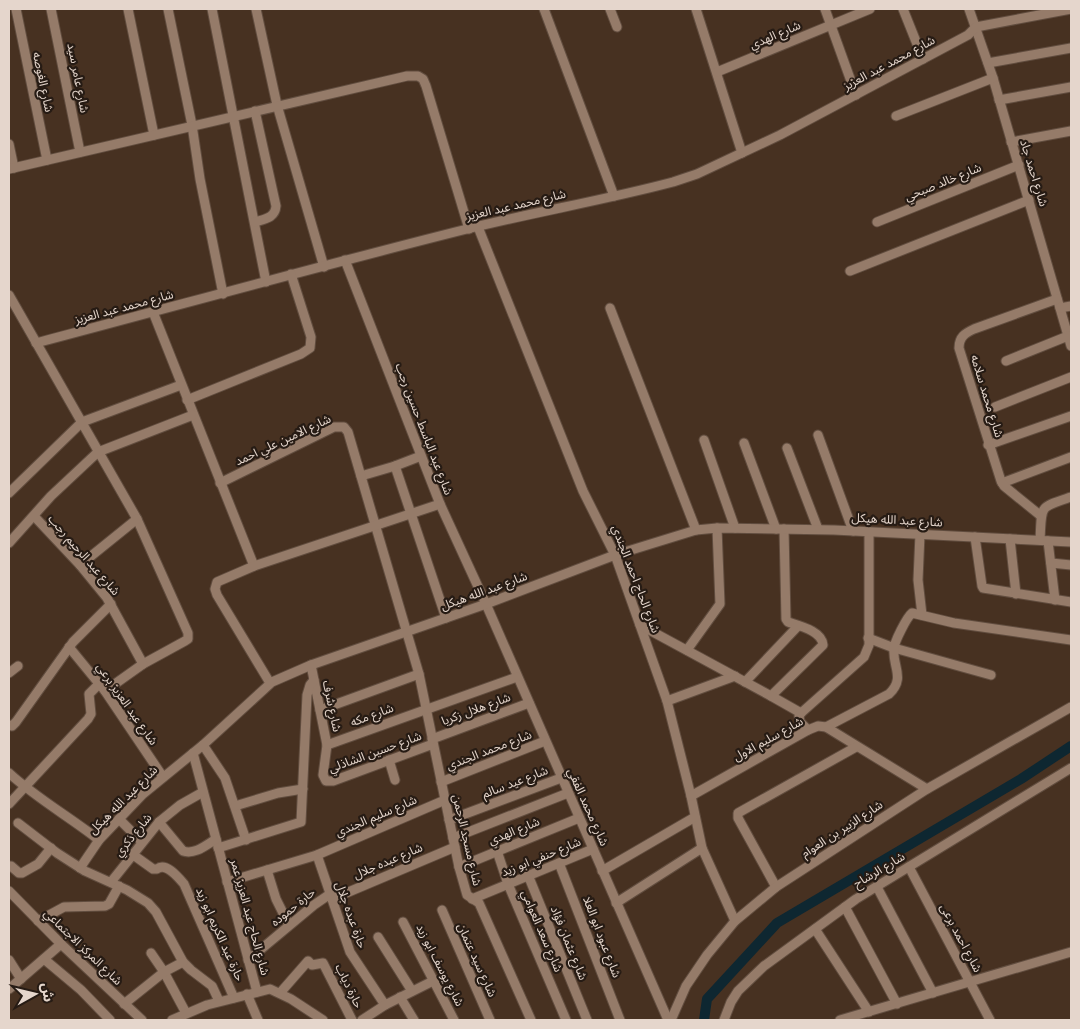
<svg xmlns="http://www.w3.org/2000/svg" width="1080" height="1029" viewBox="0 0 1080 1029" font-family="'DM Sans','Noto Sans Arabic',sans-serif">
	<rect width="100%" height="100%" fill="#473121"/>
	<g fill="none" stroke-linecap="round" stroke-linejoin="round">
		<path stroke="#0e2731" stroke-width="10" d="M704 1020 707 999 777 923 1021 779 1071 746"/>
		<g stroke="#614d3f" stroke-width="11">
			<g id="minor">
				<path d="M16 9 47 160"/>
				<path d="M51 9 80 152"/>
				<path d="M128 9 154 135"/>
				<path d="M168 9 192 125 200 179 223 294"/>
				<path d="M212 9 266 282"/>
				<path d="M256 9 277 105 324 267"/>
				<path d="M544 9 614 196"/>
				<path d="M610 9 617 27"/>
				<path d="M696 9 742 153"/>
				<path d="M825 9 856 95"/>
				<path d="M903 9 923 59"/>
				<path d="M969 9 993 78 1071 346"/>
				<path d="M988 63 1071 48"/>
				<path d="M717 72 870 9"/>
				<path d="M999 100 1071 87"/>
				<path d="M896 116 993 78"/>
				<path d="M1011 142 1071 131"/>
				<path d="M9 144 14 168"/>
				<path d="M9 169 407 76H418L423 79 426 86 469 229"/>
				<path d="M255 222C265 219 275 218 276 206L255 111"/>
				<path d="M877 222 1019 165"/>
				<path d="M478 227 583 491 615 555 667 701 691 796 702 848 735 921"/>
				<path d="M345 260 440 504 486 604 668 1020"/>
				<path d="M850 271 1029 200"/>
				<path d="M9 295 137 519 188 633V639L185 641 143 664 105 691"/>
				<path d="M610 308 696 530"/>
				<path d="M1060 308 1071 306"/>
				<path d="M153 312 254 566"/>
				<path d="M36 343C180 305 323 265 467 229 535 212 605 200 673 182L697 174 780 135 968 35 976 27 1071 9"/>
				<path d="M1006 361 1068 336"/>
				<path d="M187 400 301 354 310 348 311 337 291 274"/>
				<path d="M995 407 1071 377"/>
				<path d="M818 435 853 531"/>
				<path d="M704 440 735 528"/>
				<path d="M744 443 776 529"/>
				<path d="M988 445 1071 416"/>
				<path d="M787 448 818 529"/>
				<path d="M395 466 446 618"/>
				<path d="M361 476 395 466 421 456"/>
				<path d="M220 483 334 427H344L348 432 419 674 459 867 467 895 479 903 531 1020"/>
				<path d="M1002 483 1071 457"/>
				<path d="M9 493 82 422 181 385"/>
				<path d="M34 516 80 565 107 598 143 664"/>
				<path d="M1041 516 1004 486 1001 481 959 348C959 337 965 333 974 329L1057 299"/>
				<path d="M920 534 918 580 922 615"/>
				<path d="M975 537 982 586 983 588 1071 602"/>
				<path d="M1010 539 1016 594"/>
				<path d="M1040 540C1042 505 1038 508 1071 497"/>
				<path d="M1048 541 1055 600"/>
				<path d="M9 543 51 496 98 452 193 415"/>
				<path d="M1051 563 1071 565"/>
				<path d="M80 565 137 519"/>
				<path d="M640 625 771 696 823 645C822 631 800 626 788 622L786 619 784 529"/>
				<path d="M868 638 894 648 991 675"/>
				<path d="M69 647 105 691 163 777"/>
				<path d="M687 650 720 604 717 528"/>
				<path d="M311 665 327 745 323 775 326 781H333L433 744"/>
				<path d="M9 673 18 666"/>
				<path d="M745 682 798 626"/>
				<path d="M270 683 217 595 215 589 217 582 254 566 440 504"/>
				<path d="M771 696 801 713"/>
				<path d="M667 701 735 676"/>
				<path d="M320 710 419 674"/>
				<path d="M9 725 12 726 16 722 73 642 111 604"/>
				<path d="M826 727 889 694C906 678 892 666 894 649 894 642 907 617 912 613L954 623 1071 640"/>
				<path d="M808 730 800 722 799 716 801 713 864 657 869 645V532"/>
				<path d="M432 739 529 703"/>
				<path d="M203 745 225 778 246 840"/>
				<path d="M327 745 517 677"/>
				<path d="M193 753 257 992"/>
				<path d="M389 760 395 780"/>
				<path d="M9 773C36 798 70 817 99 840"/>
				<path d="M441 782 545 741"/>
				<path d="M691 796 808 730 818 726 826 727 927 789"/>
				<path d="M9 804 88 719 91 714 89 694 99 684"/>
				<path d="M235 806 278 793 303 789"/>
				<path d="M119 819 142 842"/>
				<path d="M449 820 561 778"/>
				<path d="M159 822 183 851C195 855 206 845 216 839"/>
				<path d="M18 823 57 853 85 871 127 890 148 903 156 912 183 962 191 970 212 986 219 1001"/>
				<path d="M453 838 568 793"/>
				<path d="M218 848 301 822 307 695 310 685 314 680"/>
				<path d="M497 851 508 884 566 1020"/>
				<path d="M132 854 153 869H157C166 862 178 877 184 884L234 998"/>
				<path d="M317 855 350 952 385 1005"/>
				<path d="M559 863 620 1020"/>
				<path d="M9 866H11L19 873H22L38 864 51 848"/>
				<path d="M459 867 579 818"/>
				<path d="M909 867 990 1020"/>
				<path d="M80 868 99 840 143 794 203 745 272 682 311 665 486 604 615 555 696 530 717 528 834 530 1071 542"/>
				<path d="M267 870 276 899 289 925"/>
				<path d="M602 871 695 817"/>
				<path d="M528 875 587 1020"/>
				<path d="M111 882 159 822 180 805 203 792"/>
				<path d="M227 882 317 855 445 800"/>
				<path d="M776 887 738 818V813L856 747"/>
				<path d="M877 887 933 993"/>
				<path d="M9 891 61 944 142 1020"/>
				<path d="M332 899 455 847"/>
				<path d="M472 899 593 849"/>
				<path d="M616 903 702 848"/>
				<path d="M845 907 897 1004"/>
				<path d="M442 910 490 1020"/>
				<path d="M38 921 64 907 105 906 109 904 119 886"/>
				<path d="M403 922 454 1020"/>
				<path d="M815 929 869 1012"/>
				<path d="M378 937 412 991"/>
				<path d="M151 953 164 972 186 1013"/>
				<path d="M44 959 81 990 110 1020"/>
				<path d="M9 960 21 979"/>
				<path d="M248 960 314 905 330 894"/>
				<path d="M9 989 61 944"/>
				<path d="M280 993 308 961 312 965 323 963 352 1020"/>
				<path d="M247 994 258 1020"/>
				<path d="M400 997 414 1020"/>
				<path d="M124 1004 164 972 183 962"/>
				<path d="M172 1020 207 1005 270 989 291 999 323 1020"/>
				<path d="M362 1020 385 1005 433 981"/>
				<path d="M671 1020 686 986 707 955 735 921 776 887 927 789 1071 707"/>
				<path d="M724 1020 731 1002 738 991 764 966 856 899 1071 768"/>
				<path d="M840 1020 1071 952"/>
			</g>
		</g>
		<use href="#minor" stroke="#957b69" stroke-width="9"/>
	</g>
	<g text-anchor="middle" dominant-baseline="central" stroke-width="4.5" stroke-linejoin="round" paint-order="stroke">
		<g font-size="12" fill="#e5d6cc" stroke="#261b14">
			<text transform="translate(775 35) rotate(-23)">شارع الهدي</text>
			<text transform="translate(889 63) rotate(-28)">شارع محمد عبد العزيز</text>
			<text transform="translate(78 78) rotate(79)">شارع عامر سيد</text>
			<text transform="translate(43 82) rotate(78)">شارع الغوصه</text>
			<text transform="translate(1034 173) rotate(73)">شارع احمد جاد</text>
			<text transform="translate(943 182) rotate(-22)">شارع خالد صبحي</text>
			<text transform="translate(516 205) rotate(-13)">شارع محمد عبد العزيز</text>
			<text transform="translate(124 307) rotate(-15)">شارع محمد عبد العزيز</text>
			<text transform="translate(987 396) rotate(73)">شارع محمد سلامه</text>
			<text transform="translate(424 429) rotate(69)">شارع عبد الباسط حسين رجب</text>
			<text transform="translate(283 440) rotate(-25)">شارع الامين علي احمد</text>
			<text transform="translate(897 520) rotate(3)">شارع عبد الله هيكل</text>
			<text transform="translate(84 555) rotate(49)">شارع عبد الرحيم رجب</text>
			<text transform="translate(636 579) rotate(69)">شارع الحاج احمد الجندي</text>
			<text transform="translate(484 591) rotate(-20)">شارع عبد الله هيكل</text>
			<text transform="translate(127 704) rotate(55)">شارع عبد العزيز برعي</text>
			<text transform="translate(332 706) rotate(78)">شارع شرف</text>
			<text transform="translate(476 709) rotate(-20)">شارع هلال زكريا</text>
			<text transform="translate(372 715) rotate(-20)">شارع مكه</text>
			<text transform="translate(768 739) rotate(-29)">شارع سليم الاول</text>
			<text transform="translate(489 750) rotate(-21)">شارع محمد الجندي</text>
			<text transform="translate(375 752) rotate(-20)">شارع حسين الشاذلي</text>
			<text transform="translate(515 782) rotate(-21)">شارع عيد سالم</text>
			<text transform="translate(123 800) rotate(-45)">شارع عبد الله هيكل</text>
			<text transform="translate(588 807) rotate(66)">شارع محمد الفقي</text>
			<text transform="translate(376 816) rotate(-23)">شارع سليم الجندي</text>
			<text transform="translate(842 829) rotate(-33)">شارع الزبير بن العوام</text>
			<text transform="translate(514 831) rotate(-22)">شارع الهدي</text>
			<text transform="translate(133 835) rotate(-51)">شارع ذكري</text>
			<text transform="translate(467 840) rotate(77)">شارع مسجد الرحمن</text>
			<text transform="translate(541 857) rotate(-22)">شارع حنفي ابو زيد</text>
			<text transform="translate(388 861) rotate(-23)">شارع عبده جلال</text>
			<text transform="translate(879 870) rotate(-31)">شارع الرشاح</text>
			<text transform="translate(293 907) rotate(-39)">حارة حموده</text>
			<text transform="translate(351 915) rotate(70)">حارة عبده جلال</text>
			<text transform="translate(250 917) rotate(75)">شارع الحاج عبد العزيز عمر</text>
			<text transform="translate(542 931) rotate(67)">شارع سعد العوامي</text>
			<text transform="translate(220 934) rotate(66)">حارة عبد الكريم ابو زيد</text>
			<text transform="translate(602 937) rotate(69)">شارع عبود ابو العلا</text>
			<text transform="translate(961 938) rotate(62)">شارع احمد برعى</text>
			<text transform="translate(569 943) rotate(68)">شارع عثمان فؤاد</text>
			<text transform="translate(83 947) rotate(44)">شارع المركز الاجتماعي</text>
			<text transform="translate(477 960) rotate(66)">شارع سيد عتمان</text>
			<text transform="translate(440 965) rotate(63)">شارع يوسف ابو زيد</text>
			<text transform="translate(349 986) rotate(64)">حارة دياب</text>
		</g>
	</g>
	<rect width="1080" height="1029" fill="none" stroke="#e5d6cc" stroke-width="20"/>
	<g transform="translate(35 994) rotate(82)" stroke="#261b14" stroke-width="4" paint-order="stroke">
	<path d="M0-4L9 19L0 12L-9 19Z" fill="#e5d6cc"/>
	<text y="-8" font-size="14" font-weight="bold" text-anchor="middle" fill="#e5d6cc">ش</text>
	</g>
</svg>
